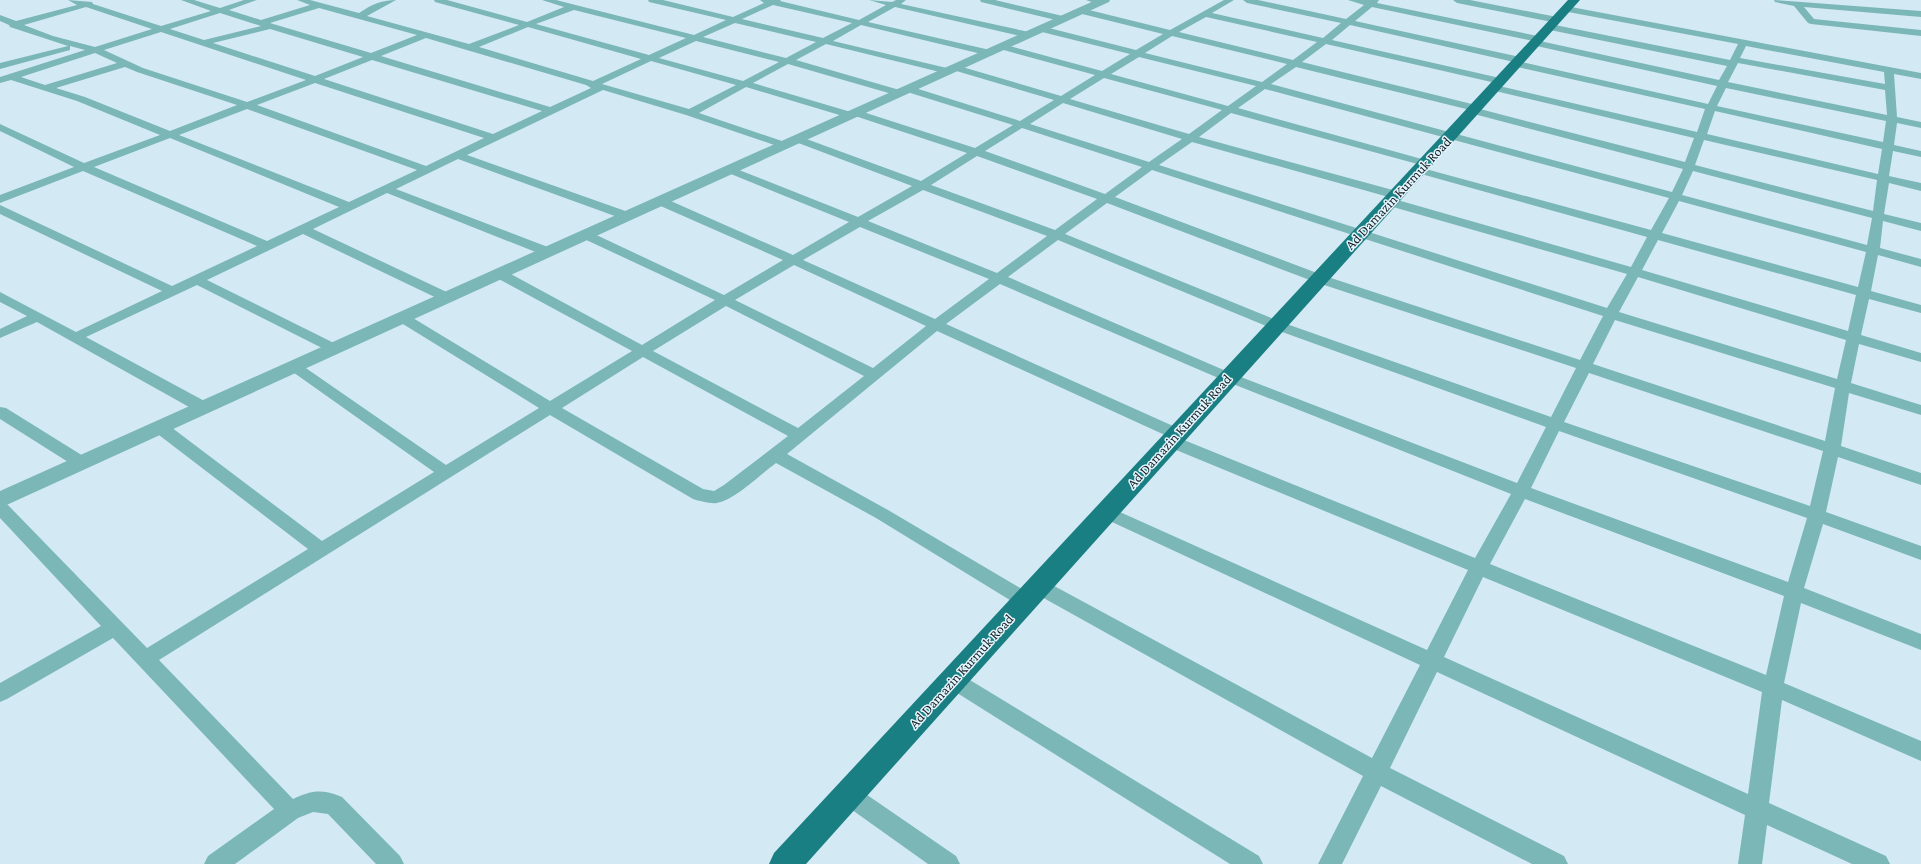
<svg xmlns="http://www.w3.org/2000/svg" width="1921" height="864" viewBox="0 0 1921 864" font-family="'Crimson Pro',serif">
	<rect width="100%" height="100%" fill="#d3eaf5"/>
	<g fill="none" stroke-linecap="round" stroke-linejoin="round">
		<g fill="#7cb7b8" fill-rule="evenodd">
			<path d="M68 0 92 2 93 4 161 26 211 11 181 0H194L220 8 244 0H257L229 10 261 20 310 5 297 0H310L359 13C371 5 381 0 396 0L367 16 469 44 519 25 435 2 434 0H447L527 22 564 7 542 0H556L694 35 726 20 649 2 648 0H663L733 17 764 3 760 0H781L780 1 859 20 886 5 869 0 892 2 896 0H906L901 4 1029 32 1033 35 1029 38 895 7 868 22 990 50 995 53 990 56 861 25 833 41 951 69 953 71 948 74 826 44 796 60 903 91 904 93 899 96 788 64 753 83 851 112 856 110 860 111 975 148 1013 125 904 91 903 89 904 87H912L1020 121 1054 100 953 70 951 68 953 66H959L1061 96 1095 75 1000 49 998 47 1000 45H1006L1102 71 1130 54 1038 31 1037 29 1041 26 1136 50 1163 34 1078 13V9L1081 8 1170 30 1224 0H1234L1212 13 1323 38 1341 23 1247 3 1243 0H1258L1346 19 1364 5 1348 0H1379L1377 3 1538 36 1543 39 1540 41 1719 80 1727 66 1550 30 1546 27 1550 24 1730 60 1738 44 1563 11 1562 9 1566 6 1921 73V79L1894 74 1897 117 1921 122V128L1897 123 1894 145 1921 151V157L1893 151 1889 176 1921 183V191L1889 183 1884 214 1921 223V231L1883 221 1880 248 1921 259V267L1878 255 1871 291 1921 305V313L1869 299 1861 335 1921 353V362L1859 344 1851 383 1921 405V415L1849 393 1841 446 1921 473V485L1838 457 1826 512 1921 546V560L1823 524 1804 588 1921 634V650L1801 603 1784 683 1921 741V761L1782 700 1769 803 1886 856 1890 864H1852L1767 825 1762 864H1738L1745 815 1437 672 1390 768 1564 856 1568 864H1532L1381 786 1342 864H1318L1363 776 1031 591 1029 586 1031 581 1038 579 1045 581 1372 758 1420 665 1099 516 1096 512 1099 508 1105 506 1111 508 1427 650 1468 570 1164 445 1162 441 1164 437 1167 436 937 331 787 454 888 510 1032 595 1034 600 1032 605 1025 607 1018 605 876 518 776 463C761 474 735 500 717 503 710 504 700 501 693 499L550 415 159 660 293 799C312 790 322 789 342 797L400 856 404 864H376L328 814 313 812 298 818 235 864H204L208 856 274 809 113 638 7 699 0 702V683L101 626 0 518V501L6 503 147 648 308 549 155 432 153 428 155 424 161 423 167 424 322 541 434 472 290 370 288 367 290 364H300L446 465 539 408 398 321 396 318 398 315H408L550 401 632 351 495 277 493 274 495 271H505L642 345 715 300 582 238 580 235 582 232H590L724 295 783 260 656 204 654 201 656 198H664L793 255 849 222 726 172 724 170 726 168H734L858 217 912 186 793 141 792 139 793 137H801L921 181 967 153 855 116 850 118 846 117 746 87 699 113 788 143 789 145 788 147H780L686 115 603 90 467 155 631 213 633 216 631 219H623L458 159 396 189 553 249 554 252 553 255H543L387 193 313 229 453 295 455 298 453 301H443L303 234 207 280 340 346 342 349 340 352H330L197 285 86 337 210 404 212 408 210 412 204 413 198 412 37 322 0 338V329L27 316 0 302V292L76 332 162 291 0 214V205L172 286 257 246 83 171 0 203V195L74 167 0 131V124L84 163 160 135 77 101 11 80 0 83V77L85 50 70 46V50L0 69V63L68 46 10 27 9 25 0 21V15L16 21 77 5ZM773 5 852 23 823 38 742 19ZM86 7 152 29 95 47 53 36 24 25ZM1372 7 1533 41 1530 43 1532 45 1717 86 1708 104 1522 62 1525 60 1520 57 1355 21ZM319 8 417 35 371 53 270 23ZM574 10 686 38 649 55 536 24ZM220 13 261 26 204 40 170 29ZM1206 17 1317 42 1293 60 1179 32ZM735 23 816 42 786 58 703 37ZM1350 25 1514 62 1511 64 1513 66 1705 109 1697 132 1495 85 1490 88 1495 91 1694 138 1685 162 1480 109V106L1302 62 1326 44 1500 84 1505 81 1500 78 1332 40ZM528 27 641 59 593 81 479 47ZM270 29 363 57 315 76 213 43ZM161 32 306 80 247 102 143 68 104 50ZM1172 36 1287 64 1262 82 1145 53ZM426 38 586 85 591 88 550 107 381 56ZM696 41 779 62 743 81 659 58ZM1746 46 1884 72 1885 84 1740 58ZM95 53 117 63 45 85 21 77ZM1139 57 1256 86 1228 106 1111 74ZM372 60 542 111 493 134 324 79ZM651 61 736 85 689 109 602 84ZM1738 63 1885 90 1887 115 1728 82ZM125 67 137 72 237 105 170 131 85 97 56 88ZM1296 67 1470 110V113L1683 169 1672 192 1271 84ZM1104 78 1222 110 1189 134 1070 99ZM315 83 484 138 426 166 257 105ZM1726 88 1886 121 1883 142 1717 106ZM1265 89 1669 198 1651 230 1422 168 1418 167 1412 170 1414 172 1647 237 1631 267 1394 199H1386L1384 202 1386 205 1627 274 1607 308 1159 165 1192 142 1392 198 1396 199 1402 195 1400 192 1199 137 1231 113 1421 165 1425 166 1431 163 1429 161 1238 108ZM1063 103 1182 139 1149 162 1030 124ZM247 109 417 170 349 202 179 135ZM1715 111 1882 149 1878 174 1707 134ZM1022 128 1142 167 1105 194 985 151ZM170 138 339 207 267 241 94 167ZM1704 140 1877 180 1873 211 1695 165ZM977 156 1097 199 1055 230 931 185ZM1152 170 1603 316 1580 360 1325 276 1115 197ZM1693 171 1872 218 1867 245 1682 195ZM923 190 1047 236 997 273 868 221ZM1679 201 1866 252 1858 287 1662 233ZM1107 203 1315 282 1576 368 1551 417 1281 322 1065 234ZM860 227 989 279 935 319 803 260ZM1058 240 1271 328 1546 427 1517 483 1233 374 1008 277ZM1658 240 1856 295 1848 331 1642 270ZM794 265 926 326 873 368 735 300ZM1638 277 1846 340 1837 379 1619 312ZM1000 284 1223 380 1511 494 1475 558 1179 438 1184 434 1182 430 946 324ZM726 306 864 376 798 428 653 351ZM1615 320 1835 388 1825 441 1593 364ZM643 357 788 436 724 485 714 491 703 489 562 408ZM1589 373 1823 451 1810 506 1564 422ZM1559 431 1807 518 1788 582 1531 488ZM1525 499 1784 596 1766 675 1490 564ZM1483 577 1762 692 1748 794 1444 657Z"/>
			<path d="M980 0H995L1067 17 1068 19 1064 22 981 2Z"/>
			<path d="M1086 0H1102L1104 2 1100 5Z"/>
			<path d="M1453 0H1470L1557 17 1561 20 1557 23 1457 3Z"/>
			<path d="M1774 0 1921 11V17L1804 7 1814 19 1921 30V36L1811 24 1808 23 1794 6 1775 2Z"/>
			<path d="M0 407 6 408 88 459 90 463 88 467 82 469 76 467 0 419Z"/>
			<path d="M953 671 960 674 1259 856 1263 864H1230L946 686 943 680 946 674Z"/>
			<path d="M849 785 857 788 956 856 960 864H928L841 802 838 795 841 788Z"/>
		</g>
		<path fill="#7cb7b8" fill-rule="evenodd" d="M1096 0H1110L1109 2 0 508V491Z"/>
		<path fill="#1a7f82" fill-rule="evenodd" d="M1568 0H1580L806 864H769L774 853Z"/>
	</g>
	<g text-anchor="middle" dominant-baseline="central" stroke-width="3" stroke-linejoin="round" paint-order="stroke">
		<g font-size="14" fill="#151e21" stroke="#e4f6ff">
			<text transform="translate(1398 193) rotate(-47)">Ad Damazin Kurmuk Road</text>
			<text transform="translate(1179 431) rotate(-48)">Ad Damazin Kurmuk Road</text>
			<text transform="translate(961 671) rotate(-48)">Ad Damazin Kurmuk Road</text>
		</g>
	</g>
</svg>
